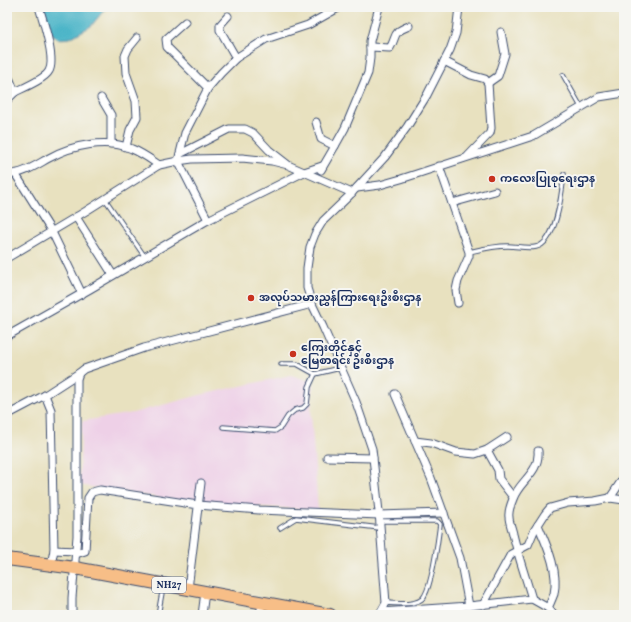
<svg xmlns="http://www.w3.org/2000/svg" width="631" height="622" viewBox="0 0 631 622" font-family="Vollkorn,'Noto Sans Myanmar',serif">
	<rect width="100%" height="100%" fill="#f6f6f2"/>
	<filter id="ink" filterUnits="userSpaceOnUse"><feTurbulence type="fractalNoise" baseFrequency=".025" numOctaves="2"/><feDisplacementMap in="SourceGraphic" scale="8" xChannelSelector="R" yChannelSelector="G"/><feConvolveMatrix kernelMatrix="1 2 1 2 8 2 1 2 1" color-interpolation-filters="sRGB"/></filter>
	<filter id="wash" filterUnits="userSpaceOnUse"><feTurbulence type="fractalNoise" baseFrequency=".012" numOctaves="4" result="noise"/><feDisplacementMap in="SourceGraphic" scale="16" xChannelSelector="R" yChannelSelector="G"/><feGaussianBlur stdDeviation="0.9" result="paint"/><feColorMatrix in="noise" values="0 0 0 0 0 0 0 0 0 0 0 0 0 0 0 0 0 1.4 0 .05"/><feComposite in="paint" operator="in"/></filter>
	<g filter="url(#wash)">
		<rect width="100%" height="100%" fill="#e8e1bf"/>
		<path fill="#eed0e7" d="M291 375 313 382 311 411 318 510 187 502 79 485 82 421 133 413 200 395Z"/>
		<path fill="#49b4c7" stroke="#327292" d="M42 7H104L105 9 91 26 70 38 58 39 51 33Z"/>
	</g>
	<g filter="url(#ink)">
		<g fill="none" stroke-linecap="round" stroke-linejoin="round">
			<g stroke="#3a4a6d" stroke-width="5.5">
				<g id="service">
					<path d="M563 75 581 107"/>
					<path d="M105 199 145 257"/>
					<path d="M469 252C482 249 494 246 508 246 517 246 527 249 536 247 557 243 562 191 564 174"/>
					<path d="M281 364H297L315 374 340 368"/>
					<path d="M223 427 275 431 281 427 288 416 295 410 303 408 307 404 309 387 315 374"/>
					<path d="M380 521H437L440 524C438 539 432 590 422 599 415 605 396 604 386 603"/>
					<path d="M280 528 296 518 380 528"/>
					<path d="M158 615 163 587"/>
				</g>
			</g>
			<g stroke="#3a4a6d" stroke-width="9">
				<g id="minor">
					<path d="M228 16 220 25V30L236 58"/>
					<path d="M185 22 166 39 167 47 208 88"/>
					<path d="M370 47 390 48C398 35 391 33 409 26"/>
					<path d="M444 61 471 75 485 79 488 83 491 128 490 133 468 156"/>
					<path d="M7 76 10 80 15 92 7 100"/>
					<path d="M488 83 498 76 505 54 501 32"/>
					<path d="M15 92C23 88 45 79 49 71 56 59 43 20 39 7"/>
					<path d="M101 98 111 115V144"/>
					<path d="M316 122 321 139 335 146"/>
					<path d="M126 147 130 130 137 117 136 101 126 73 125 56 128 49 137 38"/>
					<path d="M180 154 229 129H245L253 133 269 150 287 164"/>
					<path d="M439 166 469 252V256L458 281 456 290 458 303"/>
					<path d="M321 170 335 146 345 128 368 73 370 58V41L379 7"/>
					<path d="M7 174C22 175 36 165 49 158 72 145 107 138 132 149 142 153 150 159 159 165"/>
					<path d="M16 175 52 232 82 294"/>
					<path d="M357 188 380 185 401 179 533 136 599 97 624 93"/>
					<path d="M452 203 495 191"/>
					<path d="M76 217 113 275"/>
					<path d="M208 220 178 161 185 133 208 88 221 73 236 58 266 39 308 25 340 7"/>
					<path d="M7 258 86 211 159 165 178 161 192 159 242 158 272 161 288 165 352 193"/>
					<path d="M7 336 90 289 206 221 304 172 322 166"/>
					<path d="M395 394 431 478 460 558 469 606"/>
					<path d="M45 395 51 410 54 550 51 565"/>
					<path d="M7 415 45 395 79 373 84 369 144 348 312 304"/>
					<path d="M415 441 431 443 456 452 475 454 487 450 507 437"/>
					<path d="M487 450 498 470 499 479 513 497"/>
					<path d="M327 457 373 458"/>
					<path d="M610 498 624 477"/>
					<path d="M538 525C547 546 559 571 554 594 552 599 550 604 548 608"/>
					<path d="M54 550 76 551"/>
					<path d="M76 554 85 551 88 498 92 492 100 490 198 505 259 510 379 515 444 513"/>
					<path d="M188 589 201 483"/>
					<path d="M532 599C526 578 518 556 513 534 512 529 509 522 509 517 508 511 511 504 513 499 519 481 540 473 538 451"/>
					<path d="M483 605 511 554 528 545 534 531 545 514 550 508 568 503 595 501 610 498 624 500"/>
					<path d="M381 612 386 603 379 512 372 449 356 402 323 327 312 304 307 288V268L310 247 315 234 323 221 349 196 385 157 407 127 427 95 450 50 456 33 459 7"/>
					<path d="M72 615V598L77 536V379L79 373"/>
					<path d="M202 615 205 592"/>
					<path d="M260 615 262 603"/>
					<path d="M380 615 381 612 469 606 532 599 548 608 554 615"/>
				</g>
			</g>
			<g stroke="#3a4a6d" stroke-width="14">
				<path id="trunk" d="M7 559 75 568 330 615"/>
			</g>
			<use href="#service" stroke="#fff" stroke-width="3.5"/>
			<use href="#minor" stroke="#fff" stroke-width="7"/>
			<use href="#trunk" stroke="#f7be87" stroke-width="12"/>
		</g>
	</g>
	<g fill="#c8321e" stroke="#f6f6f2" stroke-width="1.5">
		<circle cx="492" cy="179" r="4"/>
		<circle cx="251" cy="298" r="4"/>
		<circle cx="293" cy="354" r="4"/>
	</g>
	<g text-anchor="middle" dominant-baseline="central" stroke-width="4" stroke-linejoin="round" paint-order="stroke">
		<rect fill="#f6f6f2" stroke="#5d6b8a" stroke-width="1" x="152" y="577" width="34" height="16" rx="3"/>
		<g font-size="10" font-weight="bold" fill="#1b2f5e">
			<text x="169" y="585">NH27</text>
		</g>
		<g font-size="11" font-weight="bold" fill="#1b2f5e" stroke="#f6f6f2" text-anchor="start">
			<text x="500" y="179">ကလေးပြုစုရေးဌာန</text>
			<text x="259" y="298">အလုပ်သမားညွှန်ကြားရေးဦးစီးဌာန</text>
			<text x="301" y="348">ကြေးတိုင်နှင့်<tspan x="301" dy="13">မြေစာရင်း ဦးစီးဌာန</tspan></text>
		</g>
	</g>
	<rect width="631" height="622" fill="none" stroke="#f6f6f2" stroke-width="24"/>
</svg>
